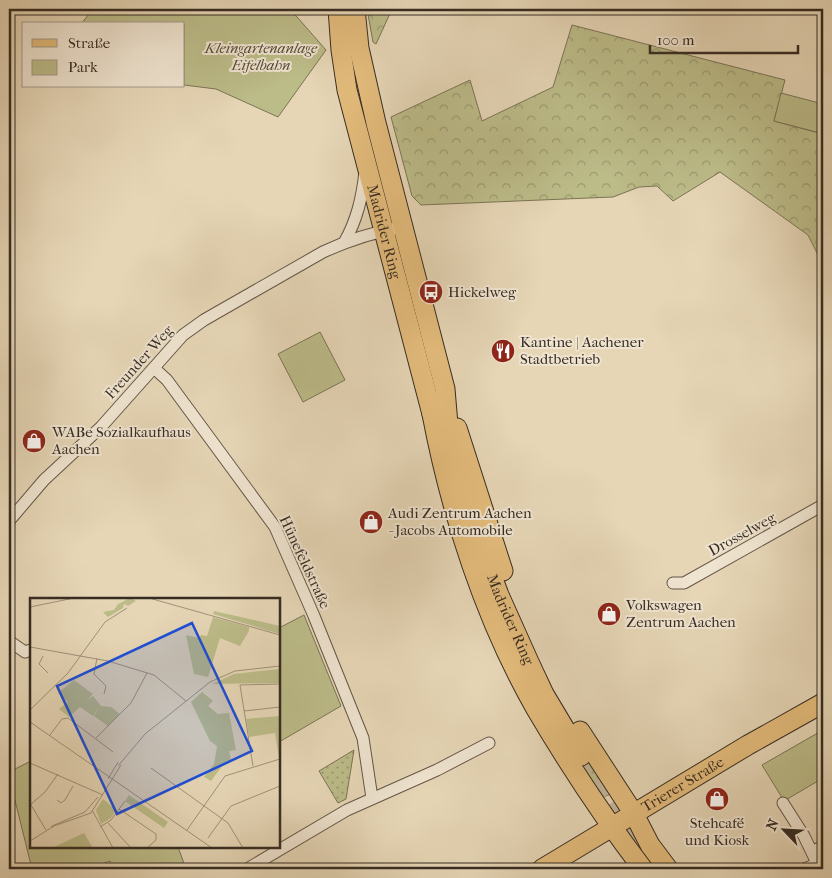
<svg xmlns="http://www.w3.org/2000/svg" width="832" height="878" viewBox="0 0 832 878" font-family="'IM FELL French Canon',serif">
	<defs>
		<pattern id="grass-dots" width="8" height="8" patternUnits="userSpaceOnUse" patternTransform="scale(1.25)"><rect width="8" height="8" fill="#bcbc89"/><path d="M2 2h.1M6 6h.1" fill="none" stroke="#9a9970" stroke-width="1.8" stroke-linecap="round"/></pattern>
		<pattern id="forest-crowns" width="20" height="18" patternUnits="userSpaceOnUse" patternTransform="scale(1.25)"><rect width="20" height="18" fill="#bcbc89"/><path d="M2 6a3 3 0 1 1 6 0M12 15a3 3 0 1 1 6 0" fill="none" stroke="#9a9970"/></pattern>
	</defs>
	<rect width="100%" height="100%" fill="#e6d6b6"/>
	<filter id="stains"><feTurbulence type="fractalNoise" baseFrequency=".004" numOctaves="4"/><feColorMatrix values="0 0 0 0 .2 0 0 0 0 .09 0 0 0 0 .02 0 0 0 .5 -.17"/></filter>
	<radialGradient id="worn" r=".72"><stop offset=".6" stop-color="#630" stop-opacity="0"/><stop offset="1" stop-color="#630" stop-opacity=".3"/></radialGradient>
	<g fill="url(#grass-dots)" stroke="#7a7456">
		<path d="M354 750 346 799 338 803 319 771Z"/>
		<path d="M584 755 613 793 601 798 577 759Z"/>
	</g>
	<g fill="url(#forest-crowns)" stroke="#7a7456">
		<path d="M367 9H392L376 44 373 42Z"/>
		<path d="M572 25 785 80 774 121 823 134V265L808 235 720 172 673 201 657 186 639 187 613 197 421 205 412 196 391 117 470 80 482 121 553 87Z"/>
	</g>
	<g fill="#bcbc89" stroke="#7a7456">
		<path d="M93 9H290L326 50 278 117 216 89 184 85V24H81Z"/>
		<path d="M781 93 823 104V122L820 133 774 121Z"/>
		<path d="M320 332 345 380 303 402 278 354Z"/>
		<path d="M304 615 341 706 279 742V628Z"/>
		<path d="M823 730V778L784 801 762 765Z"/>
		<path d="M31 761V847H178L186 869H112L110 861 89 869H32L9 776V772Z"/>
	</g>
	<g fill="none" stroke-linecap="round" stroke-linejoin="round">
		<path stroke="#c3b499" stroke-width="19" stroke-dasharray="19 9" stroke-linecap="butt" d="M581 756 630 833 656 869"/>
		<g stroke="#635648" stroke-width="13">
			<g id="minor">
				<path d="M344 243C357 220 362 198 365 172"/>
				<path d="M154 368 167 380 275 527 314 616 363 738 372 798"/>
				<path d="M9 521 44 480 101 427 183 335 204 320 323 252C349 240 374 232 402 227"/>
				<path d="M673 583H684L823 505"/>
				<path d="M9 641 25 652 31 650"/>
				<path d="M783 803 804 836 820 869"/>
				<path d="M812 852 823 846"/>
				<path d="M247 869 347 810 437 770 489 743"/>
				<path d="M804 869 817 864"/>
			</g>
		</g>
		<g stroke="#372c23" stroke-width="21">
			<g id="primary">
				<path id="s1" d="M338 9 341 50 347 90 432 414 438 425"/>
				<path id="s2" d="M355 9 359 48 376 123 445 389 450 448 474 528 499 595 529 662 544 694 581 756"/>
				<path d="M432 414C451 514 485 620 536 709 569 765 604 818 643 869"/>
				<path d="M457 428 503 571"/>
				<path d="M580 731 634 814 650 845 668 869"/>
				<path id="s3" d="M542 869 748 745 823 703"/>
			</g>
		</g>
		<use href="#minor" stroke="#efe4d0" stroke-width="11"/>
		<use href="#primary" stroke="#e3bb7b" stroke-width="19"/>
	</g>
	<defs>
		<g id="bus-disc" transform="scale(1.25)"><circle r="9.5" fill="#8f2418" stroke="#efe4d0"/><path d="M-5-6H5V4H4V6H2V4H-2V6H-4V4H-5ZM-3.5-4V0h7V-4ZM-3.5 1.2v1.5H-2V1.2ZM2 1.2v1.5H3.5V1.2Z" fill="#fff"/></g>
		<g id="restaurant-disc" transform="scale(1.25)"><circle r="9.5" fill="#8f2418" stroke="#efe4d0"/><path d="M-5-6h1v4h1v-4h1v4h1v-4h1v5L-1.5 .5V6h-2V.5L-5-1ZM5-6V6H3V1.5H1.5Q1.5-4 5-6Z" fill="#fff"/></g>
		<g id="shop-disc" transform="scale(1.25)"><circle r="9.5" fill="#8f2418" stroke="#efe4d0"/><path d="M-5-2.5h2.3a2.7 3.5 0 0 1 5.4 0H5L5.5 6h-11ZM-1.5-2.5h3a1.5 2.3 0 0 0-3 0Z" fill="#fff"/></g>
	</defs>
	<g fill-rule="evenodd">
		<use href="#bus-disc" x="431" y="292"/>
		<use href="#restaurant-disc" x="503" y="351"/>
		<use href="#shop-disc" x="34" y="441"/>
		<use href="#shop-disc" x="371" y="522"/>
		<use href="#shop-disc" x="609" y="614"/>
		<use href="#shop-disc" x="717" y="799"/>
	</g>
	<g text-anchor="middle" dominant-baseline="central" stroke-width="4" stroke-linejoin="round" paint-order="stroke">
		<g font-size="15" font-style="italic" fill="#524937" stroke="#efe4d0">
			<text x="261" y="48">Kleingartenanlage<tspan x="261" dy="17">Eifelbahn</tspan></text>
		</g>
		<g font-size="15" fill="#372c23" stroke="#efe4d0">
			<text stroke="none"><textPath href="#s1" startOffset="228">Madrider Ring</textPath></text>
			<text transform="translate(139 362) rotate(-48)">Freunder Weg</text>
			<text transform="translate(742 534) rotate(-29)">Drosselweg</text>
			<text transform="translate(305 562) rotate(65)">Hünefeldstraße</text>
			<text stroke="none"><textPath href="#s2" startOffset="632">Madrider Ring</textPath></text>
			<text stroke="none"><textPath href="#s3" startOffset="164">Trierer Straße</textPath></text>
		</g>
		<g font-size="15" fill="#372c23" stroke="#efe4d0" text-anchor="start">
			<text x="448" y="292">Hickelweg</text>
			<text x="520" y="342">Kantine | Aachener<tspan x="520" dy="17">Stadtbetrieb</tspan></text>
			<text x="52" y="432">WABe Sozialkaufhaus<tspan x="52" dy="17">Aachen</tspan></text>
			<text x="388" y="513">Audi Zentrum Aachen<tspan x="388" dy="17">- Jacobs Automobile</tspan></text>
			<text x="626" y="605">Volkswagen<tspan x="626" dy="17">Zentrum Aachen</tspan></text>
			<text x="717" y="823" text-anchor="middle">Stehcafé<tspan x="717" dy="17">und Kiosk</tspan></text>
		</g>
	</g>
	<g transform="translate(30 598)">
		<rect width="250" height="250" fill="#e6d6b6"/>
		<path d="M54 235 63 250H19L24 249Z" fill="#bcbc89"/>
		<path d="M184 13 250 28V36L183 16ZM250 71V85L182 86 204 76ZM172 94 183 103 178 108 188 116 199 115 206 152 199 153 201 162 195 164 181 183 174 179 184 166 187 148 180 143 161 104Z" fill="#bcbc89"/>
		<path d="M100 0 106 3 98 8 94 6 93 10 78 19 73 14 84 12 88 6ZM183 19 219 29V33L210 48 190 40 178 79 164 76 156 37 169 40 171 37 177 38ZM44 82 63 96 57 102 63 98 71 108 81 109 90 116 78 128 64 118 70 108 63 118 50 109 39 119 29 111 38 104 28 95ZM250 118V159L249 160 245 135 219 139 216 121ZM99 197 138 224 134 230 95 203ZM73 201 86 212 81 220 71 226 66 212Z" fill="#bcbc89"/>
		<path fill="none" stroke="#a0927b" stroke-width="1" d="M119 0 250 37M0 9 44 0M0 49 78 63 124 77 156 103M13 58 9 66 18 75M67 60 64 76 76 88 74 96M0 112 38 75 75 24 97 10M214 113 250 109M0 124 182 250M20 137 32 121 38 120 83 154M66 140 101 105 117 75M0 165 73 197M88 168 115 136 180 84 205 73 250 68M223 168 210 87 250 86M121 170 198 225 213 250M78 181 88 164M27 202 31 205 35 202 43 188M0 207 15 194 28 176M1 207 16 232M89 211 126 236V242L117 250M62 212 83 250M78 225 101 250M22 228 55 214 68 199M21 229 61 215 91 167M70 229 81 222 95 203M157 232 195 178 250 161M178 240 201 208 250 188M0 243 24 228"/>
		<path fill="#1d4ed8" fill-opacity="0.15" stroke="#1d4ed8" stroke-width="2.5" d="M162 25 222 153 87 216 27 88Z"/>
		<rect width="250" height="250" fill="none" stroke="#372c23" stroke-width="2.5"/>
	</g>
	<rect width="832" height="878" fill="none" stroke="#e6d6b6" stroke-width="30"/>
	<rect x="10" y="10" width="812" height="858" fill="none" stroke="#372c23" stroke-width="2.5"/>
	<rect x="15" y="15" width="802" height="848" fill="none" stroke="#372c23"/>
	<rect x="22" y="22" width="162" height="65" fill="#efe4d0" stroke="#a59a8b"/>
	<rect x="32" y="39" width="25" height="8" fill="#e3bb7b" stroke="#a59a8b"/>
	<text x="68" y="48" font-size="15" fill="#372c23">Straße</text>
	<rect x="32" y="60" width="25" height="15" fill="#bcbc89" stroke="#a59a8b"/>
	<text x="68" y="72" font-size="15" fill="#372c23">Park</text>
	<g transform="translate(784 830) rotate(295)" stroke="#efe4d0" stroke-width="4" paint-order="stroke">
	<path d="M0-4L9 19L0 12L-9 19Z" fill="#372c23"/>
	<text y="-8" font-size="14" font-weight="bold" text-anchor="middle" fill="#372c23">N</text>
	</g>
	<path d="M650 45v8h148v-8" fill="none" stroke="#372c23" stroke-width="2.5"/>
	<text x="657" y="45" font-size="15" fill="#372c23" stroke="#efe4d0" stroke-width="4" paint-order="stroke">100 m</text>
	<rect width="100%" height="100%" filter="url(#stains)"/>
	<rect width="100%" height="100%" fill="url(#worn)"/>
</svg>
